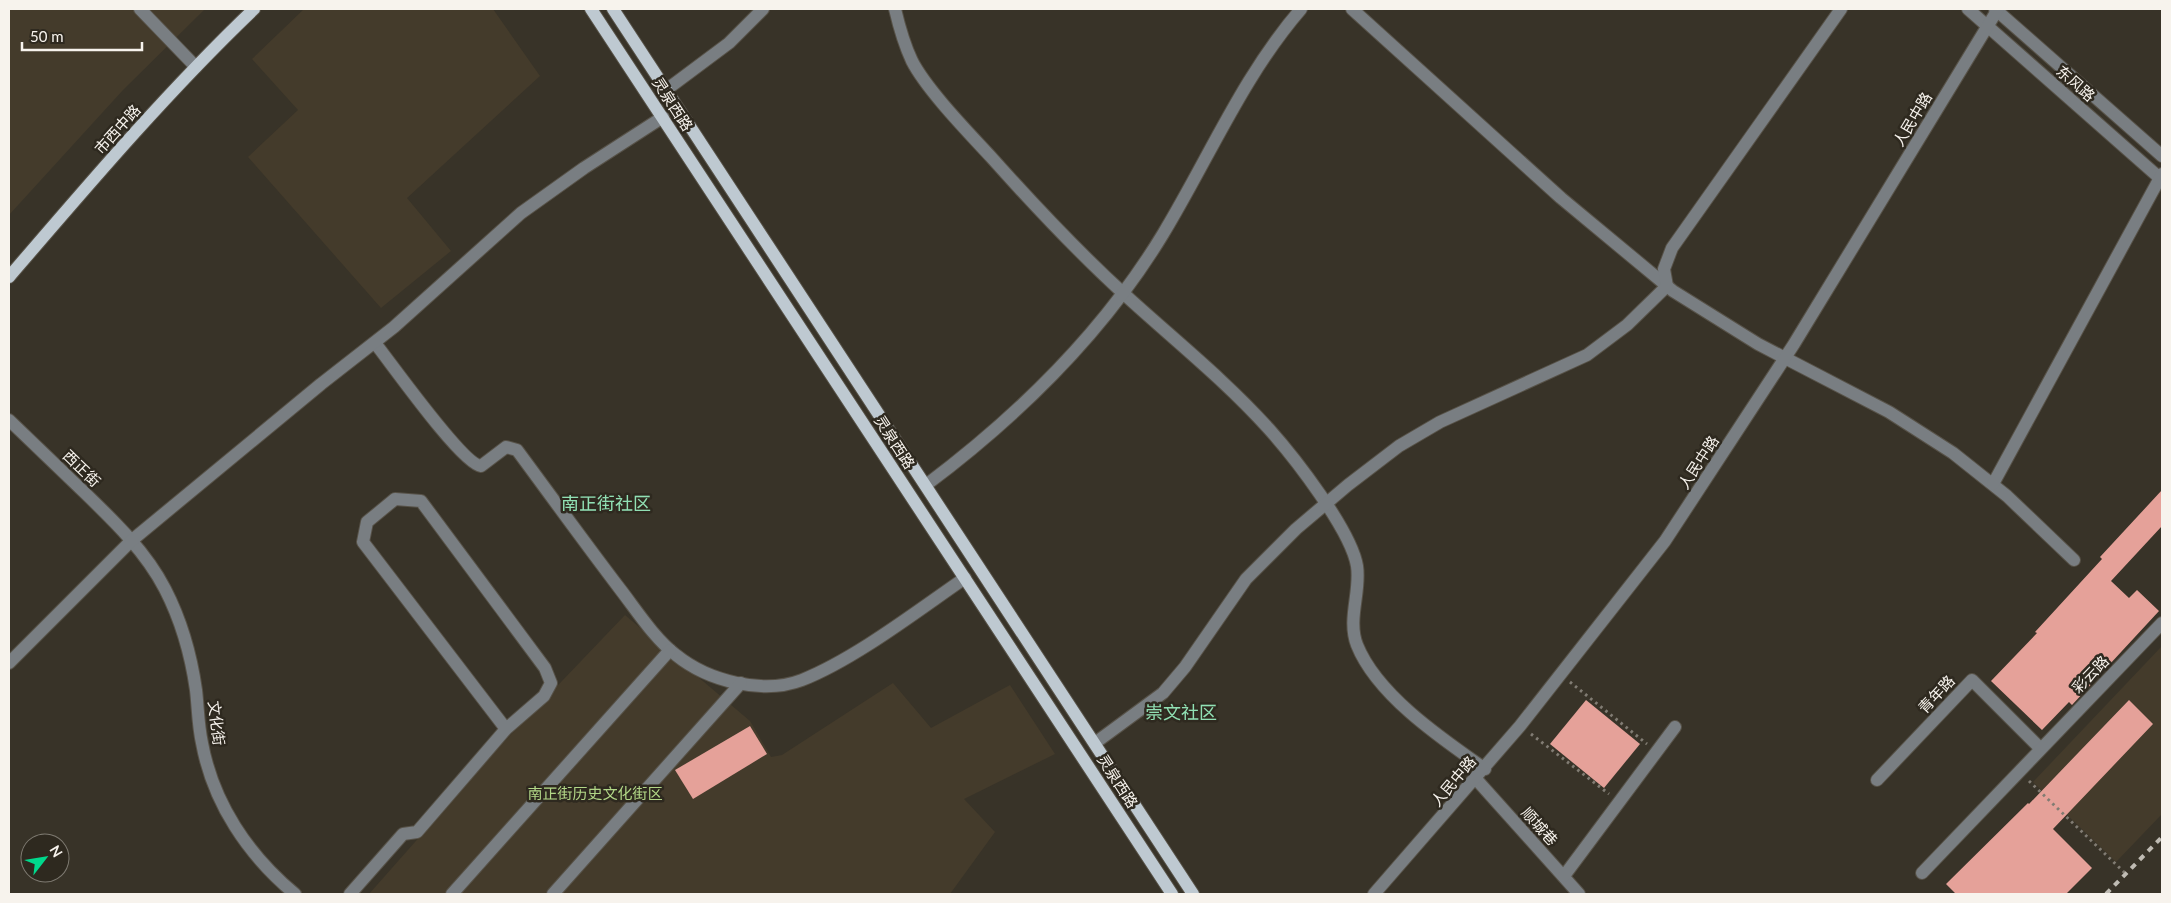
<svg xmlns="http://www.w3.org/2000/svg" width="2171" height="903" viewBox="0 0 2171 903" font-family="Lato,'Noto Sans SC',sans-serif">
	<rect width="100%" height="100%" fill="#383328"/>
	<g fill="#443b2b">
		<path d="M9 9H205L123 90 9 215Z"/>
		<path d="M304 9H493L540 76 407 198 451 251 381 308 248 157 298 110 252 59Z"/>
		<path d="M625 615 750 721 771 757 782 755 893 683 931 728 1010 685 1055 754 964 799 995 832 950 894H369L499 747Z"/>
		<path d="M2162 646V814L2116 862 2033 782Z"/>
	</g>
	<g fill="#e5a199">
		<path d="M2162 490V526L2111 581 2129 598 2137 590 2159 611 2072 705 2069 702 2042 730 1991 681 2037 633 2035 632 2102 559 2100 557Z"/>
		<path d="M1586 700 1640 744 1604 788 1550 744Z"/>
		<path d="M2129 700 2153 724 2053 829 2092 868 2066 894H1956L1946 884 2028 803 2029 804Z"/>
		<path d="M750 726 767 754 693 799 675 770Z"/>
	</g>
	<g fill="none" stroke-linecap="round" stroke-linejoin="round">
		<g stroke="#575248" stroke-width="14">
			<g id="minor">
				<path d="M140 9 196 67"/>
				<path d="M895 9C899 26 904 44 912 61 927 90 968 132 991 157 1033 204 1076 250 1123 293 1172 338 1224 379 1269 429 1294 457 1351 530 1357 566 1361 592 1347 619 1357 645 1377 695 1442 739 1485 769"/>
				<path d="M1352 9 1561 198 1673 291 1758 344 1889 412 1953 453 2007 496 2074 560"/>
				<path d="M1968 9 2162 180"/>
				<path d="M1995 9 2162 156"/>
				<path d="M666 90 729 43 763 9"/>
				<path d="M375 343C391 363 462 464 481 466L506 447 517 450C551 496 585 543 620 589 637 611 654 638 676 655 708 681 763 695 802 680 855 659 917 611 965 578"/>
				<path d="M9 420C34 444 60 469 85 493 115 522 146 552 165 589 181 620 191 655 196 690 198 707 198 725 202 743 213 803 248 855 295 894"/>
				<path d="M1993 484 2162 174"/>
				<path d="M926 485C1018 416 1103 333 1163 234 1209 158 1243 76 1301 9"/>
				<path d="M9 663 131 541 321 384 394 327 521 213 584 168 663 117"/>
				<path d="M1095 743 1163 693 1185 667 1246 579 1296 529 1348 485 1399 446 1440 422 1587 355 1627 325 1667 286 1664 269 1672 248 1841 9"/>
				<path d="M1476 779 1579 894"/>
				<path d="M1877 780 1972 680 2040 748"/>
				<path d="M1922 873 2162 623"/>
				<path d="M1564 876 1675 727"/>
				<path d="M350 894 403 834 417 832 506 729 544 696 551 683 545 668 421 501 395 499 367 522 363 542 506 729"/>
				<path d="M452 894 670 650"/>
				<path d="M553 894 741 683"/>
				<path d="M1374 894 1520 726 1665 541 1794 344 1998 9"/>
			</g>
		</g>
		<g stroke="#575248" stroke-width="14">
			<g id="major">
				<path d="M591 9 1172 894"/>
				<path d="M613 9 1193 894"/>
				<path d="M9 277C88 185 167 92 254 9"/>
			</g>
		</g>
		<g stroke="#817c73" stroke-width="3" stroke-dasharray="2.5 4" stroke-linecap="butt">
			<path d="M1570 682 1647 744"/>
			<path d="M1531 734 1609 794"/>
			<path d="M2029 781 2126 874"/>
		</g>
		<use href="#minor" stroke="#797e82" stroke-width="12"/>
		<use href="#major" stroke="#bec9d1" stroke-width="12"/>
		<path stroke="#bfbbb3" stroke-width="4" stroke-dasharray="6 6" stroke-linecap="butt" d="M2106 894 2162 837"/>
	</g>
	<g text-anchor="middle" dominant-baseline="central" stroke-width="5" stroke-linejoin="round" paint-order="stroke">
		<g font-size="15" fill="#f7f3ed" stroke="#2e291f">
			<text transform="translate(2076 83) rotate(41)">东风路</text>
			<text transform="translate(673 104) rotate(57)">灵泉西路</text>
			<text transform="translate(1912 119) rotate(-59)">人民中路</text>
			<text transform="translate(117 129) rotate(-48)">市西中路</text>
			<text transform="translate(895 442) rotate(57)">灵泉西路</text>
			<text transform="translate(1698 462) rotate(-57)">人民中路</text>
			<text transform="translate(82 468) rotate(44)">西正街</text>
			<text transform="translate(2090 674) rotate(-46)">彩云路</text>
			<text transform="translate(1936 694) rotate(-47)">青年路</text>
			<text transform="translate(217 723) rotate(83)">文化街</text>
			<text transform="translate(1118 781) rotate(57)">灵泉西路</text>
			<text transform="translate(1453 781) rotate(-50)">人民中路</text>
			<text transform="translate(1540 826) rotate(48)">顺城巷</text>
		</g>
		<g font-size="15" fill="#b2d787" stroke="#2e291f">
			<text x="595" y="793">南正街历史文化街区</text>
		</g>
		<g font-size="18" fill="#91e0b4" stroke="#2e291f">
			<text x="606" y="503">南正街社区</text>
			<text x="1181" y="712">崇文社区</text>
		</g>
	</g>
	<rect width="2171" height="903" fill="none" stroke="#f7f3ed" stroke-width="20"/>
	<g transform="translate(45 858) rotate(59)"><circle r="24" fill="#2e291f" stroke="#7e7a71"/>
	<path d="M0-4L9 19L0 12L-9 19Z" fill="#00d98c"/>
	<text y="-8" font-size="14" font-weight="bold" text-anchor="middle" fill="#f7f3ed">N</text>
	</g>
	<path d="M22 42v8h120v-8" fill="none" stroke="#f7f3ed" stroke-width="2.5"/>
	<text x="30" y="42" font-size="15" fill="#f7f3ed" stroke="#2e291f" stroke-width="4" paint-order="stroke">50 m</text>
</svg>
